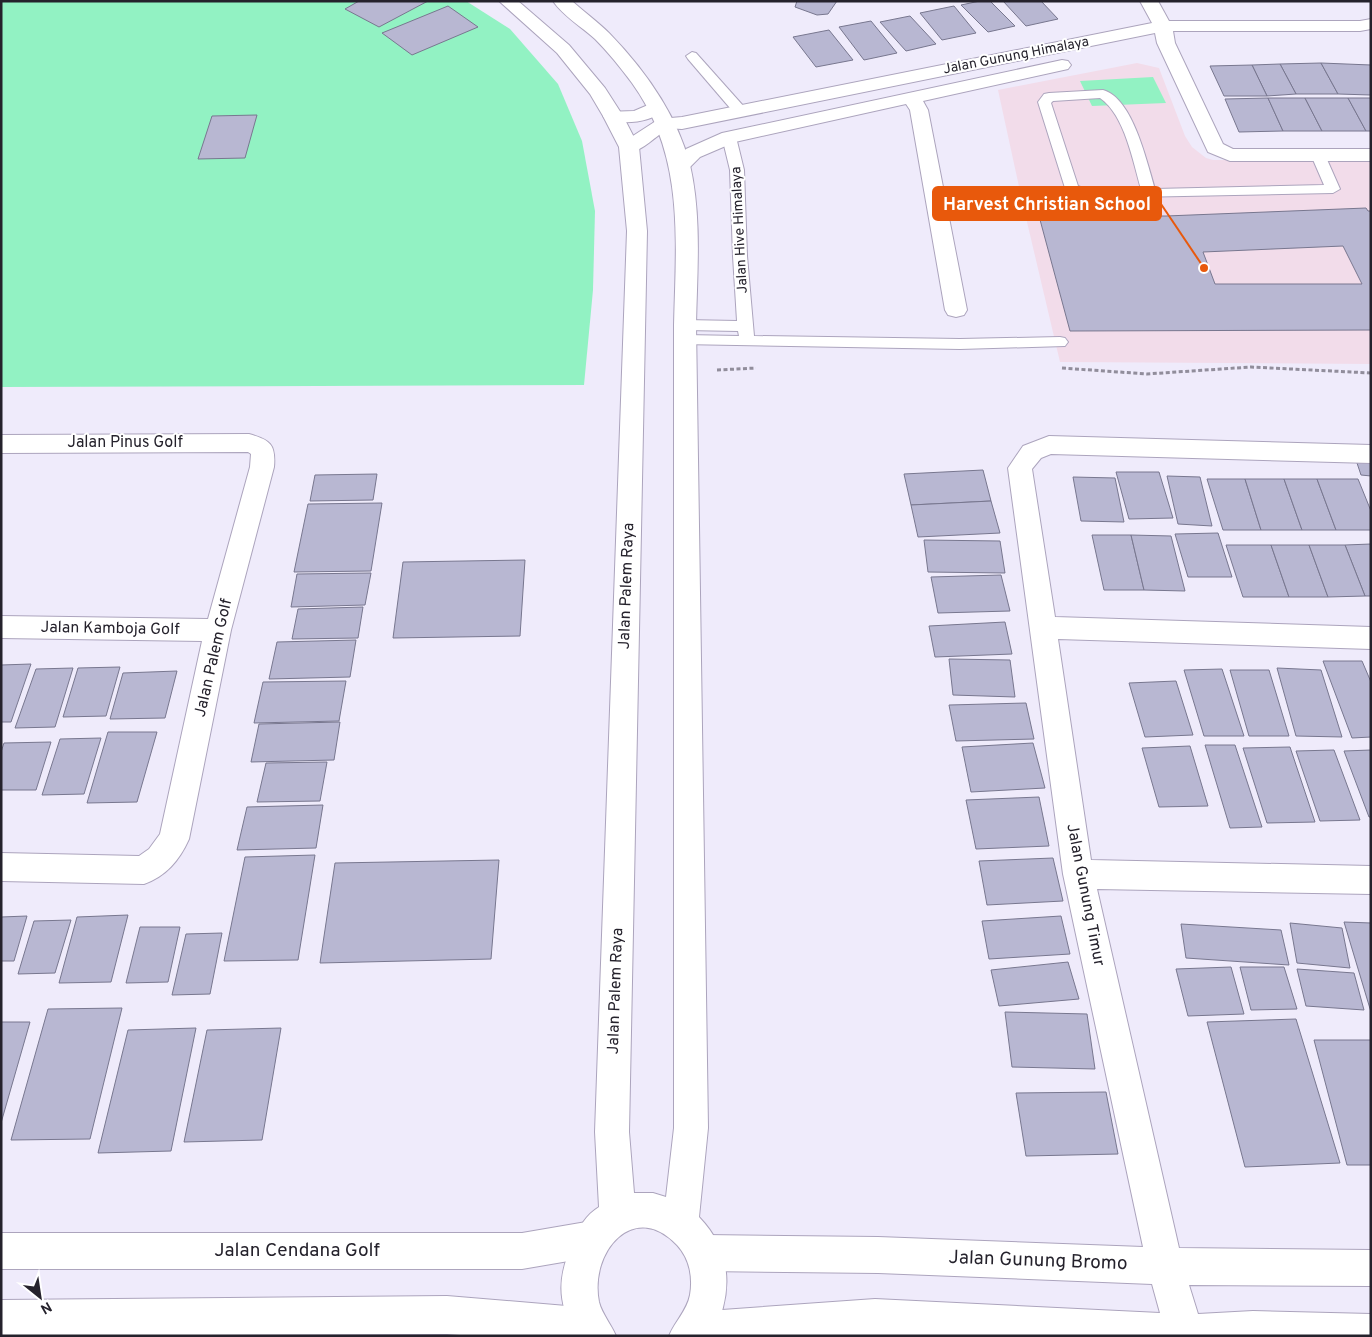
<svg xmlns="http://www.w3.org/2000/svg" width="1372" height="1337" viewBox="0 0 1372 1337" font-family="Overpass,sans-serif">
	<rect width="100%" height="100%" fill="#efebfb"/>
	<path fill="#f2dcea" d="M1137 63 1159 68 1185 136 1192 147 1206 158 1213 160 1371 161V364L1060 362 1023 205 998 90Z"/>
	<g fill="#92f2c3">
		<path d="M1 1H466L510 29 558 84 582 141 595 211 593 290 584 385 1 387Z"/>
		<path d="M1153 77 1166 103 1092 106 1080 81Z"/>
	</g>
	<g fill="#b8b7d2" stroke="#78778f" fill-rule="evenodd">
		<path d="M359 1H428L379 27 345 9Z"/>
		<path d="M797 1H837L828 14 817 15 795 7Z"/>
		<path d="M980 1H990L1015 26 988 32 961 5Z"/>
		<path d="M1003 1H1041L1058 19 1026 26Z"/>
		<path d="M448 6 478 27 412 55 382 33Z"/>
		<path d="M954 6 976 33 942 40 920 13Z"/>
		<path d="M910 16 936 44 906 51 880 22Z"/>
		<path d="M871 21 897 53 864 60 839 27Z"/>
		<path d="M829 30 853 60 816 67 793 37Z"/>
		<path d="M1321 63 1338 94H1296L1280 64Z"/>
		<path d="M1321 63 1371 65V95L1338 94Z"/>
		<path d="M1280 64 1296 94 1267 96 1252 65Z"/>
		<path d="M1252 65 1267 96H1224L1210 66Z"/>
		<path d="M1268 98 1283 131 1239 132 1225 99Z"/>
		<path d="M1268 98H1305L1322 131H1283Z"/>
		<path d="M1305 98H1348L1366 131H1322Z"/>
		<path d="M1348 98H1371V131H1366Z"/>
		<path d="M257 115 245 158 198 159 212 116Z"/>
		<path d="M1366 208 1368 211H1371V330L1070 331 1039 216H1166ZM1343 246 1362 284H1215L1203 252Z"/>
		<path d="M1356 460 1371 461V476L1361 475Z"/>
		<path d="M983 470 991 501 911 505 904 474Z"/>
		<path d="M1116 472H1159L1173 518 1129 519Z"/>
		<path d="M377 474 373 500 310 501 315 475Z"/>
		<path d="M1167 476 1200 477 1212 526 1178 524Z"/>
		<path d="M1073 477 1115 478 1124 522 1081 521Z"/>
		<path d="M1207 479H1245L1261 530H1223Z"/>
		<path d="M1245 479H1284L1302 530H1261Z"/>
		<path d="M1284 479H1317L1336 530H1302Z"/>
		<path d="M1317 479H1358L1371 511V530H1336Z"/>
		<path d="M991 501 1000 533 918 537 911 505Z"/>
		<path d="M382 503 371 571 294 572 308 504Z"/>
		<path d="M1218 533 1232 577H1188L1175 534Z"/>
		<path d="M1092 535H1131L1144 590H1104Z"/>
		<path d="M1131 535 1171 536 1185 591 1144 590Z"/>
		<path d="M924 540 1000 541 1005 573 928 572Z"/>
		<path d="M1371 544V596H1365L1345 545Z"/>
		<path d="M1226 545H1271L1289 597H1243Z"/>
		<path d="M1271 545H1309L1328 597H1289Z"/>
		<path d="M1309 545H1345L1365 596 1328 597Z"/>
		<path d="M525 560 520 636 393 638 403 562Z"/>
		<path d="M371 573 365 605 291 607 297 574Z"/>
		<path d="M1001 575 1010 611 938 613 931 577Z"/>
		<path d="M363 607 358 638 292 639 298 609Z"/>
		<path d="M1005 622 1012 654 935 657 929 626Z"/>
		<path d="M356 640 350 677 269 679 277 642Z"/>
		<path d="M949 659 1010 660 1015 697 953 695Z"/>
		<path d="M1323 661H1362L1371 682V737L1352 738Z"/>
		<path d="M31 664 11 722H1V665Z"/>
		<path d="M120 667 106 716 63 717 78 668Z"/>
		<path d="M73 668 55 727 15 728 36 669Z"/>
		<path d="M1277 668 1321 670 1342 737 1296 736Z"/>
		<path d="M1222 669 1244 736H1204L1184 670Z"/>
		<path d="M1230 670H1269L1289 736H1249Z"/>
		<path d="M177 671 165 718 110 719 123 673Z"/>
		<path d="M346 681 339 721 254 723 263 682Z"/>
		<path d="M1176 681 1193 735 1145 737 1129 683Z"/>
		<path d="M1026 703 1034 739 956 741 949 705Z"/>
		<path d="M340 722 334 760 251 762 259 724Z"/>
		<path d="M108 732H157L137 802 87 803Z"/>
		<path d="M101 738 84 794 42 795 60 739Z"/>
		<path d="M51 742 36 790H1V752L4 743Z"/>
		<path d="M1033 743 1045 788 971 792 962 747Z"/>
		<path d="M1205 745H1235L1262 827 1230 828Z"/>
		<path d="M1190 746 1208 806 1159 807 1142 748Z"/>
		<path d="M1290 747 1315 822 1267 823 1243 748Z"/>
		<path d="M1334 750 1360 820 1320 821 1296 751Z"/>
		<path d="M1371 750V817H1369L1344 751Z"/>
		<path d="M327 762 320 801 257 802 266 763Z"/>
		<path d="M1039 797 1049 846 976 849 966 800Z"/>
		<path d="M323 805 316 848 237 850 247 807Z"/>
		<path d="M315 855 298 960 224 961 245 857Z"/>
		<path d="M1053 858 1063 901 987 905 979 861Z"/>
		<path d="M499 860 491 959 320 963 335 863Z"/>
		<path d="M128 915 111 982 59 983 77 917Z"/>
		<path d="M27 916 14 961H1V917Z"/>
		<path d="M1061 916 1070 954 989 959 982 921Z"/>
		<path d="M71 920 55 973 18 974 34 921Z"/>
		<path d="M1344 922 1371 923V1012Z"/>
		<path d="M1290 923 1342 928 1350 968 1297 963Z"/>
		<path d="M1181 924 1281 930 1289 965 1186 958Z"/>
		<path d="M140 927H180L168 982 126 983Z"/>
		<path d="M222 933 210 994 172 995 186 934Z"/>
		<path d="M1068 962 1079 999 999 1006 991 970Z"/>
		<path d="M1231 967 1244 1014 1188 1016 1176 969Z"/>
		<path d="M1240 967H1284L1297 1009 1251 1010Z"/>
		<path d="M1297 969 1354 973 1364 1010 1306 1006Z"/>
		<path d="M122 1008 90 1139 11 1140 48 1009Z"/>
		<path d="M1005 1012 1087 1014 1095 1069 1012 1067Z"/>
		<path d="M1296 1019 1340 1163 1245 1167 1207 1022Z"/>
		<path d="M1 1022H30L1 1123Z"/>
		<path d="M196 1028 171 1151 98 1153 128 1030Z"/>
		<path d="M281 1028 262 1140 184 1142 207 1030Z"/>
		<path d="M1314 1040H1371V1165H1347Z"/>
		<path d="M1106 1092 1118 1154 1026 1156 1016 1093Z"/>
	</g>
	<g fill="none" stroke-linecap="round" stroke-linejoin="round">
		<g stroke="#aca4bd" stroke-width="2">
			<g id="service">
				<path d="M692 52 696 53 746 109 747 112 746 115H736L688 59 686 56Z"/>
				<path d="M1103 90C1133 98 1147 163 1155 189L1324 185 1311 155 1318 151 1325 155 1340 189 1333 193 1083 198 1067 191 1065 188 1038 102 1044 94 1049 93ZM1100 98C1125 115 1133 162 1141 189L1090 191 1078 186 1051 103 1053 101Z"/>
				<path d="M729 133 736 137 744 170 747 256 754 336 960 339 1060 337 1065 338 1068 342 1065 346 960 349 680 344 677 340 680 336 685 335 739 336 738 331 685 330 680 329 677 325 680 321 685 320 737 321 733 256 730 170 722 137Z"/>
			</g>
		</g>
		<g stroke="#aca4bd" stroke-width="2">
			<g id="minor">
				<path d="M1140 1H1158L1169 21H1360L1371 19V29L1360 31H1173L1175 43 1223 144 1233 149H1371V161H1230L1208 152 1157 43 1155 33 682 129C678 129 673 128 670 129 653 135 642 156 622 151L619 147 622 143 659 119 682 117 1152 23Z"/>
				<path d="M1062 60 1068 61 1071 65 1068 69 923 101 928 110 967 310 964 315 956 317 948 315 945 310 910 110 906 104 735 142 700 157 687 170 680 172 673 170 670 166 686 149 722 133Z"/>
				<path d="M655 102 662 104 664 108C653 124 623 124 606 120L603 116 606 112 634 111Z"/>
				<path d="M249 434C270 440 276 444 274 467L231 630 189 839C179 861 166 876 144 884L1 881V853L139 856 149 849 160 834 202 641 1 638V616L208 619 250 467 251 454 248 452 1 453V435Z"/>
				<path d="M1049 436 1371 445V463L1051 454 1041 458 1032 469 1055 617 1371 627V649L1058 639 1091 860 1371 866V894L1097 889 1179 1248 1371 1250V1286L1189 1285 1198 1314 1253 1311 1371 1314V1336H677L675 1331 681 1318 694 1312 875 1299 1160 1313 1152 1284 878 1273 705 1271 692 1266 687 1253 692 1240 705 1235 878 1237 1143 1247 1063 874 1008 468 1023 446Z"/>
				<path d="M592 1221 605 1226 610 1239 605 1252 592 1257 522 1269H1V1233H522Z"/>
				<path d="M447 1296 590 1308 603 1314 609 1327 605 1336H472L447 1334 1 1336V1300Z"/>
			</g>
		</g>
		<g stroke="#aca4bd" stroke-width="2">
			<path id="tertiary" d="M499 1H518L569 45 605 88 623 116 639 147 647 231 629 1132 634 1193H653L666 1197 674 1128V325C676 240 685 156 632 83 621 68 608 52 595 39 582 27 563 16 553 1H572C584 12 598 22 609 33 645 70 677 115 690 165 702 217 697 273 696 325L708 1128 699 1217C733 1252 733 1295 712 1336H669C675 1321 687 1311 690 1295 693 1278 690 1259 677 1245 634 1199 589 1252 599 1302 602 1314 611 1324 616 1336H575C557 1300 557 1277 574 1240 580 1226 586 1215 599 1207L595 1132 627 231 619 147 603 116 590 94 557 53Z"/>
		</g>
		<g stroke="#918d9b" stroke-width="3" stroke-dasharray="4 2.5" stroke-linecap="butt">
			<path d="M1062 368 1147 374 1251 367 1371 373"/>
			<path d="M717 370 756 368"/>
		</g>
		<use href="#service" fill="#fff" fill-rule="evenodd"/>
		<use href="#minor" fill="#fff" fill-rule="evenodd"/>
		<use href="#tertiary" fill="#fff" fill-rule="evenodd"/>
	</g>
	<g text-anchor="middle" dominant-baseline="central" stroke-width="4" stroke-linejoin="round" paint-order="stroke">
		<g font-size="14" fill="#25222c" stroke="#fff">
			<text transform="translate(1016 56) rotate(-11)">Jalan Gunung Himalaya</text>
			<text transform="translate(740 230) rotate(-93)">Jalan Hive Himalaya</text>
		</g>
		<g font-size="16" fill="#25222c" stroke="#fff">
			<text x="125" y="443">Jalan Pinus Golf</text>
			<text transform="translate(627 586) rotate(-88)">Jalan Palem Raya</text>
			<text transform="translate(110 629) rotate(1)">Jalan Kamboja Golf</text>
			<text transform="translate(214 658) rotate(-77)">Jalan Palem Golf</text>
			<text transform="translate(1085 895) rotate(79)">Jalan Gunung Timur</text>
			<text transform="translate(616 991) rotate(-88)">Jalan Palem Raya</text>
		</g>
		<g font-size="19" fill="#25222c" stroke="#fff">
			<text x="297" y="1251">Jalan Cendana Golf</text>
			<text transform="translate(1038 1261) rotate(2)">Jalan Gunung Bromo</text>
		</g>
	</g>
	<path fill="none" stroke="#e8590c" stroke-width="2" d="M1204 268L1161 204"/>
	<circle fill="#e8590c" stroke="#fff" stroke-width="2" cx="1204" cy="268" r="5"/>
	<rect fill="#e8590c" stroke="#e8590c" stroke-width="2" x="933" y="187" width="228" height="33" rx="5"/>
	<g font-size="18" text-anchor="middle" font-weight="bold" fill="#fff">
		<text x="1047" y="210">Harvest Christian School</text>
	</g>
	<rect width="1372" height="1337" fill="none" stroke="#25222c" stroke-width="5"/>
	<g transform="translate(40 1297) rotate(150)" stroke="#ffffff" stroke-width="4" paint-order="stroke">
	<path d="M0-4L9 19L0 12L-9 19Z" fill="#25222c"/>
	<text y="-8" font-size="14" font-weight="bold" text-anchor="middle" fill="#25222c">N</text>
	</g>
</svg>
